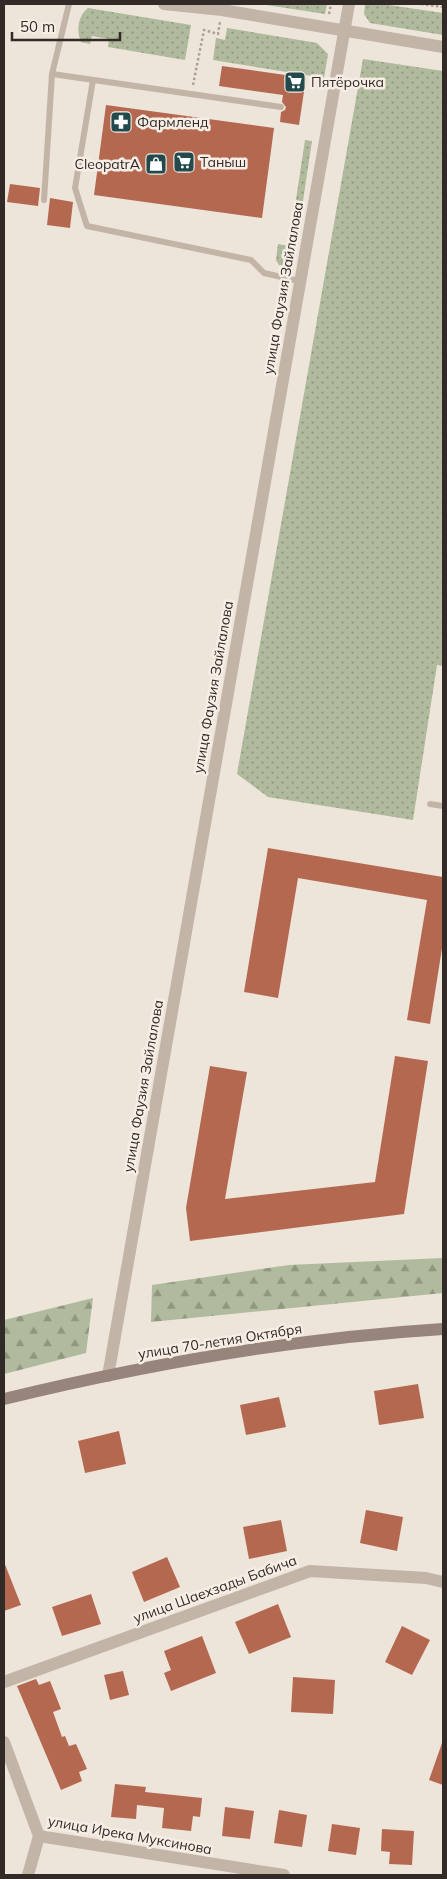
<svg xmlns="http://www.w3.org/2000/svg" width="447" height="1879" viewBox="0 0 447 1879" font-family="Mulish,sans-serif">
	<defs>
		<pattern id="grass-dots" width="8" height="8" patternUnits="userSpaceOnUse" patternTransform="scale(1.25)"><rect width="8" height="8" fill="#b0ba9c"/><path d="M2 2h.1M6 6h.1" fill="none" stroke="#90977f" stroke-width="1.8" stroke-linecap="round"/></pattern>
		<pattern id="forest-firs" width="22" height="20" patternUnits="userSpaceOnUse" patternTransform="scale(1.25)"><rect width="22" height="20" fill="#b0ba9c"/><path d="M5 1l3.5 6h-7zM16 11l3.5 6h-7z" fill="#90977f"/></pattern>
	</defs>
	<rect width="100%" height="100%" fill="#ede4da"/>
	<g fill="url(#grass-dots)">
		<path d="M260 4H327L325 14Z"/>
		<path d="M365 4H382L443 13V35L370 23 364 14Z"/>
		<path d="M88 8 191 25 185 60 108 47 109 39 92 36 90 44 81 42C76 30 78 16 88 8Z"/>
		<path d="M227 28 317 43 328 54 324 78 213 60 216 38 225 40Z"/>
		<path d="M363 59 443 71V666L437 665 413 820 268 797 237 774Z"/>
		<path d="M305 140 312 141 293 267 279 265 276 260 278 244 289 246Z"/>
	</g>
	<g fill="url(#forest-firs)">
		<path d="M443 1258V1293L151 1322 152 1285 289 1265Z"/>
		<path d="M93 1298 86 1353 4 1374V1320Z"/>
	</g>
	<g fill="#b56850">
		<path d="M222 66 306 78 299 125 280 122 281 112 285 110 286 107 282 102 283 95 219 86Z"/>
		<path d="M106 105 274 128 262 218 94 195Z"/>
		<path d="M10 184 40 188 38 206 7 202Z"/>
		<path d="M50 198 73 202 70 228 47 225Z"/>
		<path d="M268 848 443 877V942L430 1024 407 1020 427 900 298 878 278 998 244 992Z"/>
		<path d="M395 1056 428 1061 404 1214 190 1241 186 1208 210 1066 247 1072 225 1199 375 1182Z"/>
		<path d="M418 1384 424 1418 379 1425 374 1391Z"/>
		<path d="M279 1397 286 1427 246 1435 240 1405Z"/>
		<path d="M119 1431 126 1464 85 1473 78 1441Z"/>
		<path d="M366 1510 403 1517 397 1551 360 1543Z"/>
		<path d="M281 1520 287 1551 249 1559 243 1527Z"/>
		<path d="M167 1557 180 1587 144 1602 132 1572Z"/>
		<path d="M4 1562 21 1605 4 1611Z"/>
		<path d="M91 1594 101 1624 62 1636 52 1607Z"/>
		<path d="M278 1604 291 1637 249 1654 235 1622Z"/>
		<path d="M402 1626 430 1640 412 1675 385 1662Z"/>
		<path d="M202 1636 216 1673 171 1691 164 1673 171 1670 164 1651Z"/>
		<path d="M123 1671 129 1695 110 1700 104 1675Z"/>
		<path d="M293 1677 335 1680 333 1714 291 1712Z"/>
		<path d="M36 1679 39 1685 50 1681 61 1709 53 1712 62 1737 65 1736 69 1746 76 1744 87 1769 79 1772 82 1781 61 1790 17 1686Z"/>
		<path d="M442 1743 443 1744V1785L429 1780Z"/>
		<path d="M115 1784 146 1787 145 1792 202 1798 200 1817 193 1816 191 1831 162 1828 164 1808 137 1805 136 1819 111 1817Z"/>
		<path d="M225 1807 254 1811 250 1839 222 1836Z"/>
		<path d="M279 1810 307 1815 302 1847 274 1843Z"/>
		<path d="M332 1824 360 1828 356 1855 328 1851Z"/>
		<path d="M382 1829 414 1831 412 1865 389 1864 390 1852 381 1851Z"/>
	</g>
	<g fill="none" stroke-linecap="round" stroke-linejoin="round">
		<g stroke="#af9e92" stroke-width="2.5" stroke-dasharray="2.5 2.5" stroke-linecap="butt">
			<path d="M421 4 443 7"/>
			<path d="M329 14 331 4"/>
			<path d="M193 85 204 30 218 34 220 22"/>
		</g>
		<g stroke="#c3b4a8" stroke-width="6">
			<path d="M52 74 281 107"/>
			<path d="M93 80 75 188 87 226 251 260 264 273 299 281"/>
			<path d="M44 200 52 74 69 4"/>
			<path d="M430 804 443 806"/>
		</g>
		<g stroke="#c3b4a8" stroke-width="12">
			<path d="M164 4 222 10 443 47"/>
			<path d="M108 1376 349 4"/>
			<path d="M4 1682 310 1571 426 1578 443 1582"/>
			<path d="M4 1742 39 1836"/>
			<path d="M39 1836 284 1875"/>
			<path d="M28 1875 39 1836"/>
		</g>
		<path stroke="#97847a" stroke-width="12" d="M4 1399C148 1364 295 1338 443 1329"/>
	</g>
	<defs>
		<g id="supermarket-square" transform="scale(1.125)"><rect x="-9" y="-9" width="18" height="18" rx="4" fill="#224a4d" stroke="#f6eee5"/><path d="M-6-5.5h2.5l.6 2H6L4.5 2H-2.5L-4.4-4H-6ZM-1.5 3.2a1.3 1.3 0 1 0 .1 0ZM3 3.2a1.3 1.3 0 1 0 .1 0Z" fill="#fff"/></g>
		<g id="pharmacy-square" transform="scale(1.125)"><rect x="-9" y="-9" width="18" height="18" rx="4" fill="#224a4d" stroke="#f6eee5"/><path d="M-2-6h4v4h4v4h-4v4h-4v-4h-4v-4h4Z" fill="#fff"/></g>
		<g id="shop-square" transform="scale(1.125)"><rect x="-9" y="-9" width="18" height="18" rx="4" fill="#224a4d" stroke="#f6eee5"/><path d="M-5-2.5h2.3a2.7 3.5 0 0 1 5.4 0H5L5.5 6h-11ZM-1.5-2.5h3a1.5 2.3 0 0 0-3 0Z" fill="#fff"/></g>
	</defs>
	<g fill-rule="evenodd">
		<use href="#supermarket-square" x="295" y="82"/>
		<use href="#pharmacy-square" x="121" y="122"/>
		<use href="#supermarket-square" x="184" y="162"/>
		<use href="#shop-square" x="156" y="164"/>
	</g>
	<g text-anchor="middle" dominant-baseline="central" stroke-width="5" stroke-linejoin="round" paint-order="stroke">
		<g font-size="14" fill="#312a27" stroke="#f6eee5" text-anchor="start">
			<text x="311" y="82">Пятёрочка</text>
			<text x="137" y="122">Фармленд</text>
			<text x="200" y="162">Таныш</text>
			<text x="140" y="164" text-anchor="end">CleopatrA</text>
		</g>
		<g font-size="14" fill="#312a27" stroke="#f6eee5">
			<text transform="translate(283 288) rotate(-80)">улица Фаузия Зайлалова</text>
			<text transform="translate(213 687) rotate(-80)">улица Фаузия Зайлалова</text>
			<text transform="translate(143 1086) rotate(-80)">улица Фаузия Зайлалова</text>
			<text transform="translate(220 1341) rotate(-9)">улица 70-летия Октября</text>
			<text transform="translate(215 1589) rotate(-20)">улица Шаехзады Бабича</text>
			<text transform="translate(130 1835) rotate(10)">улица Ирека Муксинова</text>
		</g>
	</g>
	<rect width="447" height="1879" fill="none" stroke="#312a27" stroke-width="10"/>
	<path d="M12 32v8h108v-8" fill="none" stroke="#312a27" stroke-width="2.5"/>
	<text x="20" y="32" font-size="15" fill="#312a27" stroke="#f6eee5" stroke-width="4" paint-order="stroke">50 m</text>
</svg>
